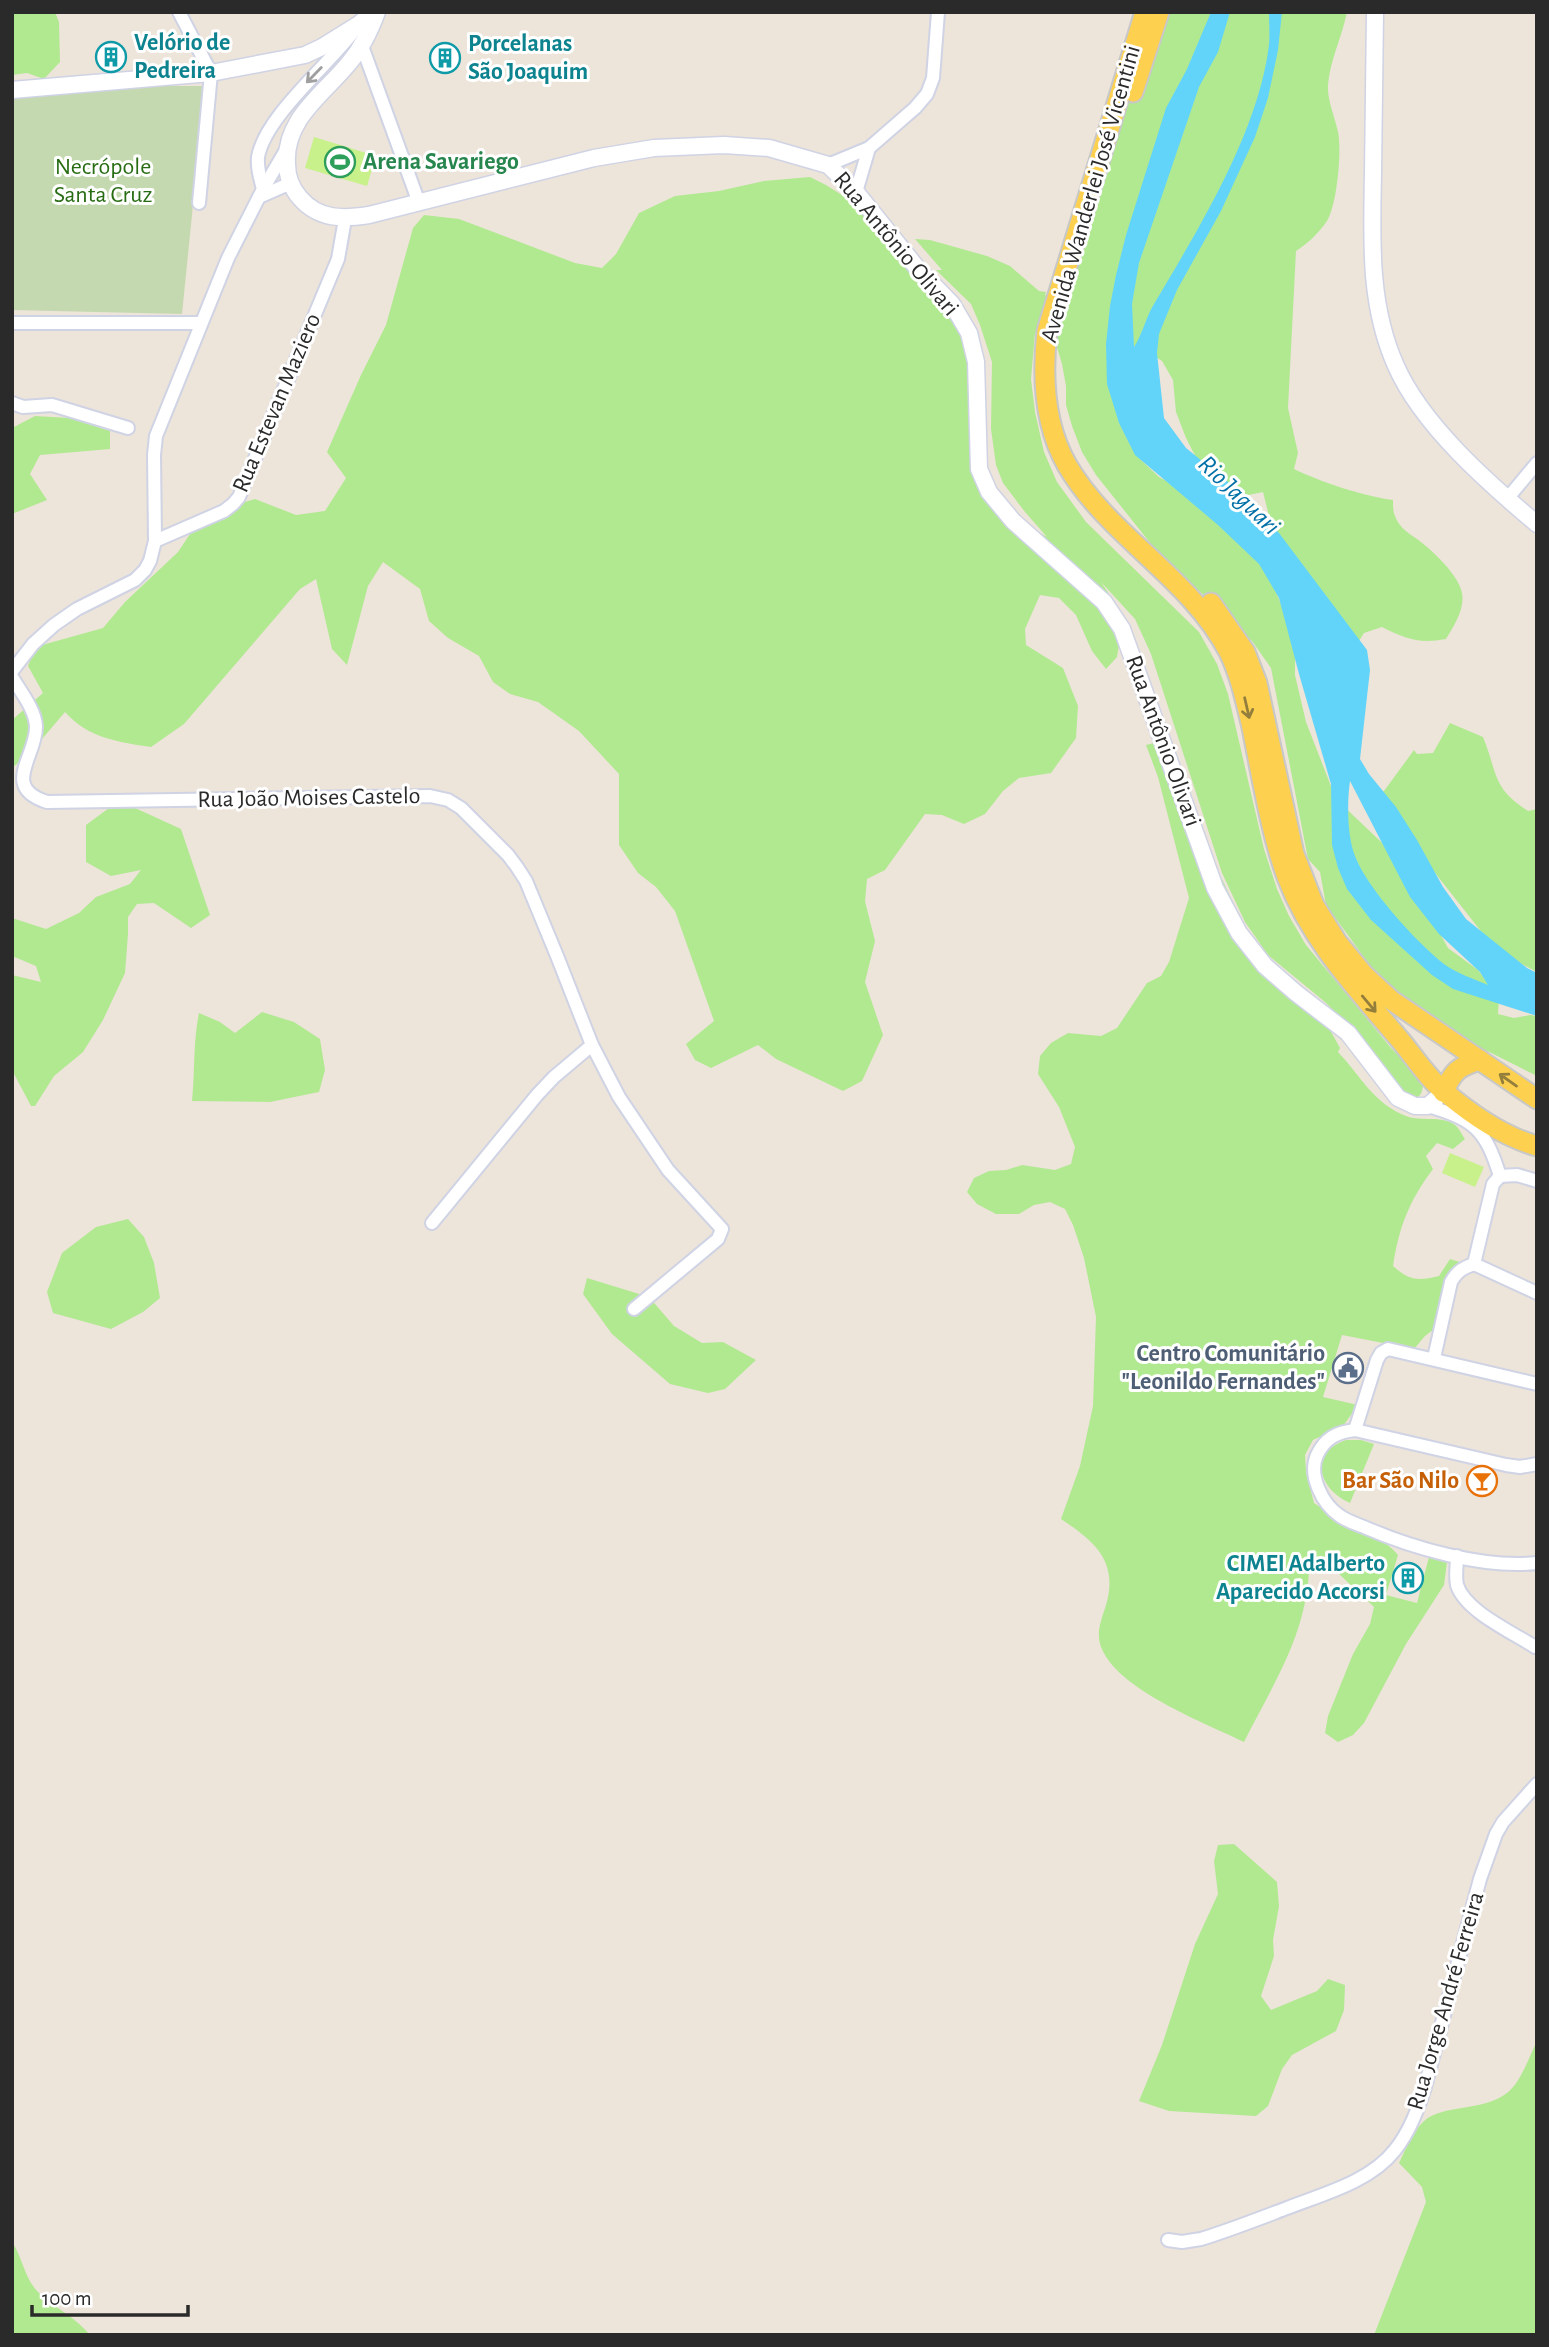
<svg xmlns="http://www.w3.org/2000/svg" width="1549" height="2347" viewBox="0 0 1549 2347" font-family="'Alegreya Sans',sans-serif">
	<rect width="100%" height="100%" fill="#ede4da"/>
	<g fill="#b1e991">
		<path d="M12 12H55L59 22 60 62 44 79 27 73 12 75Z"/>
		<path d="M1148 12H1347C1342 37 1330 60 1328 85 1327 100 1335 117 1338 132 1342 151 1337 205 1327 221 1318 234 1308 243 1296 251L1288 408 1298 453 1294 469C1321 482 1363 496 1393 500 1393 505 1393 512 1395 516 1399 527 1408 533 1417 539 1432 550 1459 575 1462 593 1465 609 1454 626 1446 639 1419 644 1406 639 1382 627L1364 633 1355 647 1277 532 1269 516 1263 492 1234 498 1202 469 1186 438 1176 412 1173 380 1162 361 1148 352 1133 346 1139 458 1159 477 1200 500 1267 571 1287 618 1295 656V675L1306 722 1336 799 1398 858 1448 948 1478 970 1499 997 1498 1014 1514 1018 1530 1015 1537 1016V1076L1400 1007 1326 905 1320 872 1308 859 1271 668 1252 641 1155 549 1096 475 1082 452 1072 426 1066 405V386L1062 364 1053 334 1035 333 1031 379 1035 412 1044 452 1057 482 1086 522 1199 632 1217 664 1228 694 1264 849 1277 889 1289 916 1306 945 1391 1048 1411 1068 1423 1085C1422 1096 1418 1099 1407 1102L1356 1033 1325 1002 1268 955 1245 922 1222 873 1151 654 1135 619 1101 582 1124 616 1117 657 1106 669 1092 651 1076 615 1059 598 1040 595 1025 629 1026 645 1063 668 1078 706 1076 738 1051 773 1019 778 1003 791 985 814 964 824 942 815 925 814 885 870 867 879 865 901 875 941 865 982 883 1035 862 1081 843 1091 776 1059 758 1045 711 1068 695 1060 686 1044 714 1021 675 911 656 887 638 873 619 845V774L579 731 538 702 510 694 493 682 479 656 448 638 429 621 420 589 383 562 368 586 347 665 332 649 316 579 300 589 184 724 151 747C118 742 88 738 65 712L30 753 12 768V720L43 693 28 666 35 647 103 628 125 602 178 552 194 528 214 511 255 499 296 515 325 511 346 478 327 452 361 375 386 325 413 228 424 215 459 219 575 263 602 268 616 254 639 213 675 196 719 191 764 181 810 177 826 185 861 207 949 304 974 349 981 459 1001 503 1030 527 1047 537 1025 512 1003 483 996 465 991 429 992 362 980 325 971 304 936 270H942L915 239 930 240 987 256 1010 266 1039 291 1046 292 1045 295 1060 302Z"/>
		<path d="M35 416 70 418 110 431V449L40 455 30 474 47 500 12 514V428Z"/>
		<path d="M1450 723 1483 737C1498 773 1491 787 1528 811L1537 809V972L1504 955 1491 944 1380 803 1376 795 1384 791 1414 750 1417 754 1433 753Z"/>
		<path d="M1162 741 1212 866 1223 881 1252 944 1324 1019 1340 1048 1338 1052C1360 1075 1374 1104 1406 1116 1421 1122 1442 1115 1455 1125 1459 1128 1462 1135 1465 1139L1453 1149 1437 1143 1426 1156 1433 1169C1409 1201 1399 1227 1393 1266 1410 1281 1418 1281 1439 1276L1450 1259 1466 1264 1449 1277 1437 1327 1425 1336 1414 1349 1342 1335 1323 1397 1358 1405 1343 1426 1313 1440 1305 1455 1306 1472 1314 1503C1340 1521 1377 1530 1398 1555L1386 1595 1417 1603 1429 1557 1447 1562 1444 1585 1406 1644 1364 1723 1353 1735 1338 1742 1325 1733 1328 1716 1353 1654 1370 1624 1374 1607 1338 1573 1324 1566 1309 1572C1305 1638 1272 1686 1244 1742 1205 1723 1127 1693 1105 1655 1094 1637 1100 1624 1106 1605 1119 1561 1094 1541 1061 1519L1080 1466 1093 1406 1096 1317 1084 1258 1073 1225 1065 1209 1050 1202 1034 1205 1019 1214H996L977 1204 967 1192 974 1178 989 1171 1006 1170 1022 1165 1055 1170 1071 1164 1075 1147 1059 1107 1038 1074 1040 1056 1051 1043 1068 1033 1101 1036 1117 1028 1147 983 1161 976 1169 962 1189 898 1158 777 1146 745Z"/>
		<path d="M133 807 181 829 210 915 191 928 154 903 137 904 128 917V934L125 973 103 1020 83 1052 54 1076 35 1106H31L12 1070V975L41 982 36 966 12 956V918L46 929 79 913 96 897 130 884 141 870 111 876 86 862V825L109 808Z"/>
		<path d="M262 1012 294 1022 320 1039 325 1070 319 1092 270 1102 192 1101C195 1071 193 1042 199 1013L220 1022 235 1033Z"/>
		<path d="M128 1219 144 1237 154 1263 160 1298 143 1312 111 1329 53 1313 47 1292 62 1253 96 1227Z"/>
		<path d="M587 1278 649 1297 674 1326 702 1343 723 1342 756 1360 725 1389 708 1393 670 1384 612 1334 583 1294Z"/>
		<path d="M1346 1440H1361L1374 1444 1350 1503C1318 1489 1308 1453 1346 1440Z"/>
		<path d="M1234 1844 1277 1882 1279 1906 1273 1940 1274 1956 1261 1996 1271 2010 1317 1991 1328 1979 1345 1985 1344 2010 1336 2031 1292 2055 1282 2069 1268 2106 1256 2116 1169 2111 1139 2101 1162 2045 1195 1944 1218 1894 1214 1861 1218 1845Z"/>
		<path d="M1537 2041V2322L1535 2335H1374L1426 2202 1422 2187 1399 2163C1406 2149 1412 2132 1424 2121 1443 2104 1482 2112 1507 2093 1521 2082 1529 2057 1537 2041Z"/>
		<path d="M12 2242C23 2258 24 2278 38 2292 54 2308 73 2315 90 2335H12Z"/>
	</g>
	<path fill="#c4d9af" d="M166 86H205L182 314 12 310V95Z"/>
	<g fill="#c8f18c">
		<path d="M314 137 376 156 367 186 305 168Z"/>
		<path d="M1450 1153 1484 1167 1475 1187 1442 1173Z"/>
	</g>
	<path fill="#63d4f9" fill-rule="evenodd" d="M1211 12H1230L1218 52 1199 87 1139 263 1132 304 1134 347C1142 335 1146 317 1154 304 1199 228 1258 133 1269 45 1270 34 1269 23 1269 12H1282L1278 50 1268 98 1255 137 1221 211 1177 290 1159 334 1157 353 1164 418 1186 448 1233 486 1279 533 1367 650 1370 670 1360 759 1369 774 1396 807 1417 840 1443 887 1466 919 1527 968 1537 973V1016L1453 989 1432 975 1371 920 1347 889 1338 868 1332 845 1331 784 1299 674 1279 598 1259 564 1218 525 1135 455 1119 423 1107 384 1106 344 1110 306 1116 275 1126 235 1166 108 1187 69ZM1350 781 1410 897 1439 934 1480 972 1488 985C1474 979 1456 973 1444 964 1416 942 1367 888 1355 856 1347 836 1347 802 1350 781Z"/>
	<g fill="none" stroke-linecap="round" stroke-linejoin="round">
		<g stroke="#cfd3e4" stroke-width="16">
			<g id="minor">
				<path d="M179 12 211 73 199 203"/>
				<path d="M362 46 419 203"/>
				<path d="M828 165 869 148 915 108 927 94 933 78 938 12"/>
				<path d="M263 189C260 178 257 168 258 157 265 116 332 62 357 27"/>
				<path d="M856 192 869 148"/>
				<path d="M259 197 291 183"/>
				<path d="M12 323H201"/>
				<path d="M12 403 23 407 52 405 128 428"/>
				<path d="M1507 499 1537 463"/>
				<path d="M155 541 224 511 233 504 239 497 338 259 345 219"/>
				<path d="M12 671 33 644 54 625 77 609 135 580 145 570 150 561 155 541 154 455 156 436 228 258 263 189 286 150"/>
				<path d="M12 677C20 691 35 709 36 726 37 756 0 787 47 802L430 796 448 800 461 808 508 855 517 867 526 881 557 956 592 1045 619 1097 668 1170 722 1229 718 1239 634 1309"/>
				<path d="M1428 1106C1475 1120 1485 1129 1500 1176"/>
				<path d="M1500 1176 1517 1175 1537 1181"/>
				<path d="M432 1223 537 1095 554 1077 592 1045"/>
				<path d="M1474 1264 1493 1184 1500 1176"/>
				<path d="M1474 1264 1537 1293"/>
				<path d="M1434 1358 1451 1282C1457 1271 1463 1268 1474 1264"/>
				<path d="M1355 1430 1377 1360 1381 1353 1388 1349 1537 1384"/>
				<path d="M1537 1464 1520 1467 1506 1465 1355 1430C1337 1432 1325 1438 1317 1455 1308 1475 1322 1504 1340 1516 1347 1521 1356 1524 1364 1527 1412 1548 1484 1569 1537 1563"/>
				<path d="M1457 1556C1457 1565 1455 1576 1457 1585 1465 1611 1512 1632 1535 1647"/>
				<path d="M1168 2240 1182 2242 1201 2239C1230 2230 1258 2219 1287 2208 1323 2194 1370 2182 1395 2150 1410 2131 1418 2109 1425 2087L1480 1879 1496 1834 1503 1822 1537 1784"/>
			</g>
		</g>
		<g stroke="#cfd3e4" stroke-width="19">
			<g id="tertiary">
				<path d="M377 12C370 31 362 48 349 63 323 95 284 119 287 164 287 176 292 189 300 198 319 220 343 219 369 215L594 158 654 148 724 145 769 148 828 165 856 192 918 269 952 304 969 333 976 362 979 469 989 492 1013 521 1104 602 1122 629 1215 888 1239 933 1265 966 1296 993 1348 1033 1398 1098 1415 1106H1428L1443 1092"/>
				<path d="M1375 12C1374 66 1374 119 1373 172 1372 238 1368 304 1396 366 1422 425 1488 483 1537 524"/>
				<path d="M12 90 211 73 305 55 322 47 359 24 373 12"/>
			</g>
		</g>
		<g stroke="#c8c8c8" stroke-width="23">
			<g id="primary">
				<path d="M1145 12 1047 331C1042 376 1044 425 1067 465 1109 537 1189 576 1229 652 1240 675 1245 698 1251 723 1261 771 1270 831 1287 877 1311 941 1358 990 1401 1041 1415 1058 1429 1080 1446 1093 1471 1114 1505 1137 1537 1146"/>
				<path d="M1133 92 1159 12"/>
				<path d="M1211 603 1245 652 1257 683 1294 854 1314 905 1337 942 1364 975 1391 1000 1537 1099"/>
				<path d="M1443 1092C1454 1071 1457 1067 1480 1060"/>
			</g>
		</g>
		<use href="#minor" stroke="#fff" stroke-width="12"/>
		<use href="#tertiary" stroke="#fff" stroke-width="16"/>
		<use href="#primary" stroke="#fdd14f" stroke-width="19"/>
	</g>
	<defs><path id="oneway-shaft" d="M-6 0H5M1.5-3L5.5 0L1.5 3" fill="none" stroke-width="1.6" stroke-linecap="round" stroke-linejoin="round" transform="scale(1.75)"/></defs>
	<use stroke="#9f9f9f" href="#oneway-shaft" transform="translate(314 75) rotate(134)"/>
	<g stroke="#947e3c">
		<use href="#oneway-shaft" transform="translate(1247 708) rotate(77)"/>
		<use href="#oneway-shaft" transform="translate(1369 1004) rotate(50)"/>
		<use href="#oneway-shaft" transform="translate(1508 1080) rotate(-145)"/>
	</g>
	<defs>
		<g id="building-ring" transform="scale(1.575)"><circle r="9.5" fill="#fff" stroke="#0f9aa8" stroke-width="1.5"/><path d="M-4-6H4V6H1V3H-1V6H-4ZM-2.5-4.3h1.7v1.8h-1.7ZM.8-4.3h1.7v1.8H.8ZM-2.5-1h1.7V.8h-1.7ZM.8-1h1.7V.8H.8Z" fill="#0f9aa8"/></g>
		<g id="stadium-ring" transform="scale(1.575)"><circle r="9.5" fill="#fff" stroke="#2e9e5b" stroke-width="1.5"/><path d="M0-5a6.5 5 0 1 0 0 10a6.5 5 0 1 0 0-10ZM-3.5-1.8h7v3.6h-7Z" fill="#2e9e5b"/></g>
		<g id="civic-ring" transform="scale(1.575)"><circle r="9.5" fill="#fff" stroke="#5c6f8a" stroke-width="1.5"/><path d="M-.6-6.5H3V-4.5H.6V-3L4-1V1h2V6H-6V1h2V-1L-.6-3ZM-1.2 2.5V6h2.4V2.5Z" fill="#5c6f8a"/></g>
		<g id="bar-ring" transform="scale(1.575)"><circle r="9.5" fill="#fff" stroke="#e8710a" stroke-width="1.5"/><path d="M-6-5H6L.8 .8V4.5H3.5V6h-7V4.5H-.8V.8Z" fill="#e8710a"/></g>
	</defs>
	<g fill-rule="evenodd">
		<use href="#building-ring" x="111" y="57"/>
		<use href="#building-ring" x="445" y="58"/>
		<use href="#stadium-ring" x="340" y="162"/>
		<use href="#civic-ring" x="1348" y="1368"/>
		<use href="#bar-ring" x="1482" y="1481"/>
		<use href="#building-ring" x="1408" y="1578"/>
	</g>
	<g text-anchor="middle" dominant-baseline="central" stroke-width="6" stroke-linejoin="round" paint-order="stroke">
		<g font-size="24" font-weight="bold" fill="#0d838f" stroke="#fff" text-anchor="start">
			<text x="134" y="43">Velório de<tspan x="134" dy="28">Pedreira</tspan></text>
			<text x="468" y="44">Porcelanas<tspan x="468" dy="28">São Joaquim</tspan></text>
			<text x="1385" y="1564" text-anchor="end">CIMEI Adalberto<tspan x="1385" dy="28">Aparecido Accorsi</tspan></text>
		</g>
		<g font-size="24" font-weight="bold" fill="#27864d" stroke="#fff" text-anchor="start">
			<text x="363" y="162">Arena Savariego</text>
		</g>
		<g font-size="24" fill="#286d13" stroke="#fff">
			<text x="103" y="167">Necrópole<tspan x="103" dy="28">Santa Cruz</tspan></text>
		</g>
		<g font-size="24" fill="#2a2a2a" stroke="#fff">
			<text transform="translate(1091 194) rotate(-74)">Avenida Wanderlei José Vicentini</text>
			<text transform="translate(896 244) rotate(50)">Rua Antônio Olivari</text>
			<text transform="translate(277 403) rotate(-67)">Rua Estevan Maziero</text>
			<text transform="translate(1163 741) rotate(70)">Rua Antônio Olivari</text>
			<text transform="translate(309 798) rotate(-1)">Rua João Moises Castelo</text>
			<text transform="translate(1446 2001) rotate(-74)">Rua Jorge André Ferreira</text>
		</g>
		<g font-size="24" font-weight="bold" fill="#4e5e75" stroke="#fff" text-anchor="end">
			<text x="1325" y="1354">Centro Comunitário<tspan x="1325" dy="28">"Leonildo Fernandes"</tspan></text>
		</g>
		<g font-size="24" font-weight="bold" fill="#c56008" stroke="#fff" text-anchor="end">
			<text x="1459" y="1481">Bar São Nilo</text>
		</g>
		<g font-size="26" font-style="italic" fill="#0170a6" stroke="#fff">
			<text transform="translate(1239 495) rotate(44)">Rio Jaguari</text>
		</g>
	</g>
	<rect width="1549" height="2347" fill="none" stroke="#2a2a2a" stroke-width="28"/>
	<path d="M32 2305v10h156v-10" fill="none" stroke="#2a2a2a" stroke-width="3.5"/>
	<text x="42" y="2305" font-size="21" fill="#2a2a2a" stroke="#ffffff" stroke-width="5" paint-order="stroke">100 m</text>
</svg>
